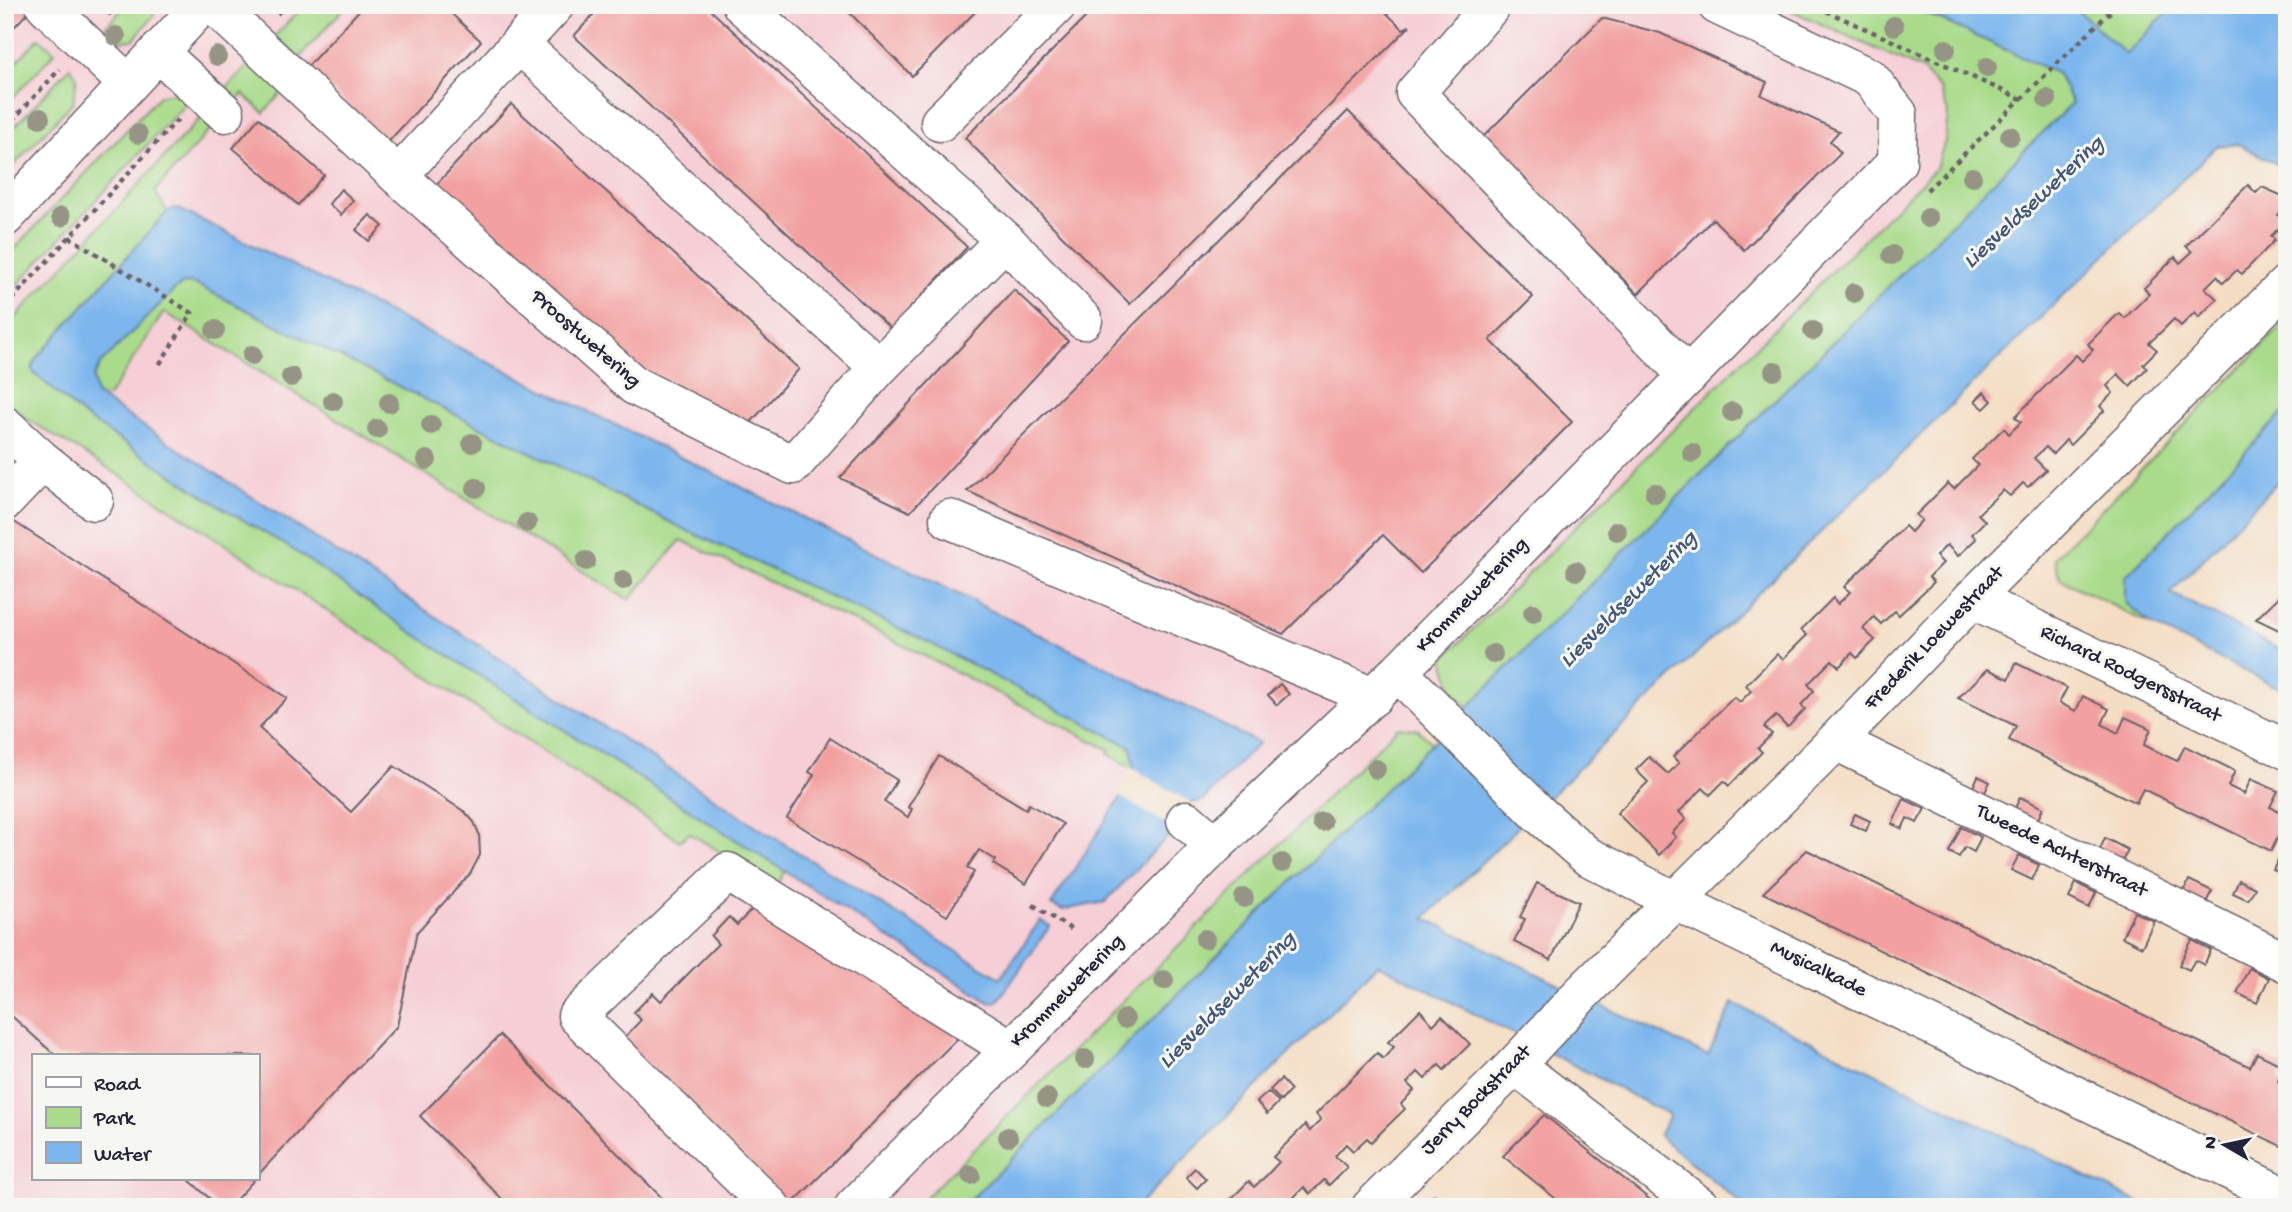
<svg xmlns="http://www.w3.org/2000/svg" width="2292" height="1212" viewBox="0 0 2292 1212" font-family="'Gochi Hand',sans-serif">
	<rect width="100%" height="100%" fill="#f6f6f2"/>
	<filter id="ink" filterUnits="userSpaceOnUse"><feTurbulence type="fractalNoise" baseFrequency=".0143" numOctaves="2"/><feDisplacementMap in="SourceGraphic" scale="14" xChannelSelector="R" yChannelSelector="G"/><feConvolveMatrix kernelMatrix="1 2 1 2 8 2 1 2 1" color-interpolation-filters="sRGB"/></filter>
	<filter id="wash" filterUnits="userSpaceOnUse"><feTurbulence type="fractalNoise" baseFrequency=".00686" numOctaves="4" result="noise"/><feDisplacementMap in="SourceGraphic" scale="28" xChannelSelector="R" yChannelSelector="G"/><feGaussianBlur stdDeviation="1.57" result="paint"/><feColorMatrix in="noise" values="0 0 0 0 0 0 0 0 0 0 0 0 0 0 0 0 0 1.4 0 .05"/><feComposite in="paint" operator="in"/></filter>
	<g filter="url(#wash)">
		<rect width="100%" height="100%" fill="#f4ddc3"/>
		<path fill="#f6cfd6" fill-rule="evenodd" d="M5 5H2261L2065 88 946 1207H5ZM33 1056H257V1179H33Z"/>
		<g fill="#a9db8a" stroke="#667e62" stroke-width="2">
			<path d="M126 5H155L154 15 133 40 107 42 98 35Z"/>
			<path d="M304 5H347L299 58 275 36Z"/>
			<path d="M1779 5H1909L2058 74 2072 103 1468 707 1453 692 1444 658 1936 168 1945 141 1948 113 1940 89 1921 69Z"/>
			<path d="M2072 5H2175L2126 55Z"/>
			<path d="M39 38 55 52 5 106V74Z"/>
			<path d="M252 62 283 91 264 113 243 94 234 104 221 94Z"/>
			<path d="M70 67 77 77 73 102 5 175V137Z"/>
			<path d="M172 93 190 99 5 298V259L159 96Z"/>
			<path d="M206 112 217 122 155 191 167 212 36 359 32 369 35 374 85 417 218 505 292 549 475 673 785 871 776 886 689 833 680 841 119 475 27 419 5 400V329Z"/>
			<path d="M186 283 195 284 684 529 924 640 1132 747 1134 769 1108 754 1110 750 885 636 681 540 629 600 164 312 108 397 96 395 93 378 100 364 176 288Z"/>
			<path d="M2287 321V409L2125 577V602L2153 626 2060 579 2054 558Z"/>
			<path d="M1398 727 1417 729 1432 743 963 1207H916Z"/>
		</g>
		<g fill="#7cb6ed" stroke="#4f6c94" stroke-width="2">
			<path d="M1909 5H2072L2126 54 2175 5H2287V169L2238 144 2217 146 1425 918 1598 1004 1708 1056 1733 1003 2148 1207H1745L1659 1136 1670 1115 1378 964 1137 1207H963L1432 743 2072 103 2058 74Z"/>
			<path d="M174 208 181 210 1259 743 1202 801 1191 803 1175 829 1105 902 1062 910 1051 905 1121 797 1134 769 1131 747 924 640 684 529 195 284 186 283 176 288 100 364 93 378 96 395 767 833 982 967 1001 978 1040 920 1050 926 1000 998 995 1003 989 1002 413 633 292 549 218 505 85 417 35 374 32 369 36 359 167 212Z"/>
			<path d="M2287 409V472L2171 593 2287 653V692L2153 626 2125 602V577Z"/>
		</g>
		<path fill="#f4ddc3" d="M1130 767 1195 805 1178 831 1118 795Z"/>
		<g id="blocks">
			<g fill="#f2a1a0">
				<path d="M5 5H27L31 9 5 37Z"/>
				<path d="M364 5H442L481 41 388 142 307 67Z"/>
				<path d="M602 5H705L967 247 891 329 574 36Z"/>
				<path d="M842 5H982L912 76Z"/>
				<path d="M1098 5H1382L1380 7 1403 29 1410 26 1130 304 965 138Z"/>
				<path d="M1602 18 1660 33 1767 82 1761 95 1839 131 1830 141 1841 153 1744 250 1713 219 1638 294 1482 138Z"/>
				<path d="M511 104 799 369 743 431 653 387 435 186Z"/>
				<path d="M1348 111 1533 297 1490 340 1572 422 1421 573 1383 535 1283 634 967 491Z"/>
				<path d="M259 118 324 175 298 205 233 148Z"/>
				<path d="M2248 185 2256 193 2262 187 2287 198V206L2278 215 2285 222 2271 236 2275 240 2242 274 2237 270 2223 283 2217 276 2205 288 2217 299 2199 317 2195 312 2181 326 2174 319 2162 331 2149 343 2157 350 2143 364 2147 368 2130 386 2118 374 2107 386 2113 393 2100 406 2104 411 2070 445 2066 440 2053 454 2046 447 2034 458 2046 470 2028 487 2023 483 2010 496 2003 490 1978 514 1985 521 1972 534 1976 539 1958 556 1947 545 1936 556 1943 563 1929 577 1934 582 1899 615 1895 611 1881 624 1874 617 1863 629 1875 640 1857 658 1852 653 1839 667 1832 660 1808 684 1814 691 1801 705 1805 709 1789 726 1787 727 1776 716 1764 727 1772 734 1758 748 1762 752 1729 786 1724 781 1710 795 1703 788 1679 812 1686 819 1672 833 1676 837 1659 855 1617 813 1648 782 1636 770 1649 757 1668 774 1679 763 1673 757 1734 697 1740 702 1751 691 1746 685 1777 654 1783 659 1807 635 1801 630 1833 598 1838 604 1850 592 1844 587 1905 526 1911 532 1922 520 1916 515 1948 483 1954 489 1978 465 1972 459 2004 428 2009 434 2021 422 2015 417 2076 355 2082 361 2093 350 2088 344 2119 313 2125 318 2149 294 2144 288 2175 257 2180 263 2192 252 2186 246Z"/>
				<path d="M341 189 353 200 341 215 329 204Z"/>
				<path d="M370 215 383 226 369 241 356 230Z"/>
				<path d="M1014 290 1068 341 910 512 840 478Z"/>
				<path d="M1984 392 1992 401 1984 409 1975 401Z"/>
				<path d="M5 516 287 698 259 728 351 812 394 766 465 812 474 822 479 834 480 855 470 874 417 932 397 1026 257 1176V1056H56L5 1010Z"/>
				<path d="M2287 589V634L2256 619Z"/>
				<path d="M2016 663 2067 688 2059 703 2076 711 2083 696 2109 709 2102 724 2118 733 2125 717 2151 729 2144 745 2160 753 2177 761 2185 746 2235 771 2228 786 2244 794 2251 779 2278 791 2270 807 2287 815V818L2271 851 2143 789 2136 803 2009 740 2016 726 1958 698 1988 669 2009 679Z"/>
				<path d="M1280 684 1289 694 1277 705 1268 695Z"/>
				<path d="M830 738 897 780 884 802 908 817 912 809 908 807 939 756 1026 809 1029 804 1063 824 1026 884 993 864 996 860 979 850 967 868 974 872 947 916 787 818 814 775 809 772Z"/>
				<path d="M1978 776 1990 782 1981 800 1970 794Z"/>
				<path d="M2020 797 2043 808 2035 826 2012 815Z"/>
				<path d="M1904 799 1925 809 1917 823 1907 818 1902 829 1892 824Z"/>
				<path d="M1855 814 1870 821 1866 831 1850 824Z"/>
				<path d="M1961 827 1981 837 1974 852 1965 847 1959 857 1949 852Z"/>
				<path d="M2105 838 2128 850 2119 867 2097 856Z"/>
				<path d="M2287 841V876L2273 870Z"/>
				<path d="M1807 850 2250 1067 2257 1053 2285 1067 2278 1081 2287 1085V1149L1763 893Z"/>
				<path d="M2019 855 2039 865 2032 880 2011 870Z"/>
				<path d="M2189 880 2212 891 2203 908 2181 898Z"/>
				<path d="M2239 880 2255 888 2248 900 2233 893Z"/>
				<path d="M1537 883 1579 902 1551 960 1514 942 1525 919 1520 917Z"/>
				<path d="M2076 883 2096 893 2089 908 2069 898Z"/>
				<path d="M755 906 962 1034 789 1207 622 1040 641 1020 634 1012 653 993 661 1001 718 944 711 936 729 917 737 925Z"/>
				<path d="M2134 912 2154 921 2142 947 2122 937Z"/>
				<path d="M2192 940 2211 950 2204 965 2195 960 2189 970 2179 965Z"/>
				<path d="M2249 968 2269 978 2257 1003 2237 993Z"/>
				<path d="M1420 1010 1433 1025 1442 1016 1470 1044 1444 1070 1439 1065 1425 1079 1418 1072 1407 1083 1414 1090 1401 1104 1405 1109 1371 1142 1367 1138 1353 1151 1346 1144 1335 1156 1347 1167 1329 1185 1324 1180 1310 1194 1304 1187 1284 1207H1223L1249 1181 1254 1187 1267 1175 1279 1162 1273 1157 1305 1125 1310 1131 1321 1120 1316 1114 1377 1053 1383 1059 1394 1047 1388 1042Z"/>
				<path d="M500 1035 671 1207H510L420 1116Z"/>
				<path d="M1281 1079 1291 1090 1281 1101 1270 1090Z"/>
				<path d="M1268 1092 1279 1102 1267 1114 1257 1102Z"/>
				<path d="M1544 1115 1643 1194 1659 1207H1566L1503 1156Z"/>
				<path d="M1195 1168 1206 1179 1197 1188 1186 1177Z"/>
				<path d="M188 1179H255L229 1207H219Z"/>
			</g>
		</g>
	</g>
	<g filter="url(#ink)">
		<use href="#blocks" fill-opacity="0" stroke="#6c636b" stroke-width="2"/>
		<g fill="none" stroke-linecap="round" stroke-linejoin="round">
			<g stroke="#6c636b" stroke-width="41">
				<g id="minor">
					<path d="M45 5 128 84"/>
					<path d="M214 5 398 176 635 386 793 465 879 367 519 44"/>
					<path d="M742 5 1005 240 1083 320"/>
					<path d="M1492 5 1415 93 1688 376"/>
					<path d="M158 52 225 113"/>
					<path d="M940 122 1057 5"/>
					<path d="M398 176 555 5"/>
					<path d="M5 217 202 5"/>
					<path d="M879 367 1005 240"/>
					<path d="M5 426 43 461 94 501"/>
					<path d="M5 501 43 461"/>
					<path d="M949 519 1373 697"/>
					<path d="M1972 599 2287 750"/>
					<path d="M1398 672 1539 814 1587 856 1675 901 2287 1198"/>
					<path d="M1836 741 2287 963"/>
					<path d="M1186 820 1215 845"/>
					<path d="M1515 1065 1701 1207"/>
					<path d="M771 1207 577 1016 728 872 1011 1049"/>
					<path d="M854 1207 1215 845 1398 672 1897 162 1898 114 1870 78 1717 5"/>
					<path d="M1371 1207 1515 1065 1582 993 1836 741 1972 599 2287 284"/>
				</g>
			</g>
			<g stroke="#6c636b" stroke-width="4.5" stroke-dasharray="5 5" stroke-linecap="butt">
				<path d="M1826 11 2021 99 1925 192"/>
				<path d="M277 14 285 5"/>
				<path d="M108 15 116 5"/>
				<path d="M2021 99 2117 5"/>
				<path d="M5 128 60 69"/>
				<path d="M69 237 192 313 159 365"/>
				<path d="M5 307 178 119"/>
				<path d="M1033 905 1074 931"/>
				<path d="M1433 1195 1446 1207"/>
			</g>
			<use href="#minor" stroke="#fff" stroke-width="38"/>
		</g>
		<g fill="#969585">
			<circle cx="1894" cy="26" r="10"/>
			<circle cx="116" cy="36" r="10"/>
			<circle cx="1946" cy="49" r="10"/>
			<circle cx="217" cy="56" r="10"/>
			<circle cx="1987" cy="67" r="10"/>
			<circle cx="2047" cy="99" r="10"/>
			<circle cx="40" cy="118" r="10"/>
			<circle cx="138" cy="134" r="10"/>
			<circle cx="2010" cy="136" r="10"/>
			<circle cx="1972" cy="177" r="10"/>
			<circle cx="61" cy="217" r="10"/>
			<circle cx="1928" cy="218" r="10"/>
			<circle cx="1892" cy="255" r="10"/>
			<circle cx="1854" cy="293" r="10"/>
			<circle cx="215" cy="330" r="10"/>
			<circle cx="1813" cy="331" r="10"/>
			<circle cx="252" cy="355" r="10"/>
			<circle cx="1774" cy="371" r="10"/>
			<circle cx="291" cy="377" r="10"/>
			<circle cx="333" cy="401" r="10"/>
			<circle cx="389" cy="403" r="10"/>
			<circle cx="1732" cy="412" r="10"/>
			<circle cx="431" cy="425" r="10"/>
			<circle cx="377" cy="429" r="10"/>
			<circle cx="472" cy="443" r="10"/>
			<circle cx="1692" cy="453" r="10"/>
			<circle cx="427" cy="460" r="10"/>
			<circle cx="476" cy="488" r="10"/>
			<circle cx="1655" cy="493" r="10"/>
			<circle cx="527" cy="523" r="10"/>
			<circle cx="1617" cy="531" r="10"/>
			<circle cx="586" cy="561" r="10"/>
			<circle cx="1576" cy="571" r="10"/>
			<circle cx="623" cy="580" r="10"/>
			<circle cx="1533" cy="613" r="10"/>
			<circle cx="1493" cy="654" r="10"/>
			<circle cx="1376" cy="769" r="10"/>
			<circle cx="1322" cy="822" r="10"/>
			<circle cx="1282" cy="863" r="10"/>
			<circle cx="1244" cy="898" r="10"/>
			<circle cx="1205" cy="939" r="10"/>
			<circle cx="1164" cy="980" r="10"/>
			<circle cx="1125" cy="1019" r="10"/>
			<circle cx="1085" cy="1059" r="10"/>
			<circle cx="1047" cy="1098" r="10"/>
			<circle cx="1008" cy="1137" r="10"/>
			<circle cx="971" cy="1175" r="10"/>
		</g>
	</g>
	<g text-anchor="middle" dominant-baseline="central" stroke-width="6" stroke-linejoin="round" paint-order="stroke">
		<g font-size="21" fill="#22223b" stroke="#f6f6f2">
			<text transform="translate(585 340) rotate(41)">Proostwetering</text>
			<text transform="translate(1473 596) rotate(-46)">Krommewetering</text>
			<text transform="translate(1935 639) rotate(-46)">Frederik Loewestraat</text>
			<text transform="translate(2130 675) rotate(26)">Richard Rodgersstraat</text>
			<text transform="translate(2061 852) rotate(26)">Tweede Achterstraat</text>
			<text transform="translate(1818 970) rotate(26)">Musicalkade</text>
			<text transform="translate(1068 992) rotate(-45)">Krommewetering</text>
			<text transform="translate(1477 1101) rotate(-45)">Jerry Bockstraat</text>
		</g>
		<g font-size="23" font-style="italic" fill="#425679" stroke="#f6f6f2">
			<text transform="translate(2034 203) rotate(-43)">Liesveldsewetering</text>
			<text transform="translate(1629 600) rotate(-45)">Liesveldsewetering</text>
			<text transform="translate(1228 1001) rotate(-45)">Liesveldsewetering</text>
		</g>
	</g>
	<rect width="2292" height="1212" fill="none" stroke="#f6f6f2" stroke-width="28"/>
	<rect x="32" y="1054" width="228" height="126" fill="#f6f6f2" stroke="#a1a1a9" stroke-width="2"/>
	<rect x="46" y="1077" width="35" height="10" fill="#ffffff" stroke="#a1a1a9" stroke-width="2"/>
	<text x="94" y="1090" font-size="21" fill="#22223b">Road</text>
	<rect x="46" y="1107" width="35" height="21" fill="#a9db8a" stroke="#a1a1a9" stroke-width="2"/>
	<text x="94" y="1124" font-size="21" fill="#22223b">Park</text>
	<rect x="46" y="1142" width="35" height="21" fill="#7cb6ed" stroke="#a1a1a9" stroke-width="2"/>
	<text x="94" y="1160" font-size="21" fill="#22223b">Water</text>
	<g transform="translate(2225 1145) rotate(279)" stroke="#f6f6f2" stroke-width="5" paint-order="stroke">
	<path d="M0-5L12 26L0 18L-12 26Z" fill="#22223b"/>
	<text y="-10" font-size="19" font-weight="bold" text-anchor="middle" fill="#22223b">N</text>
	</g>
</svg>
